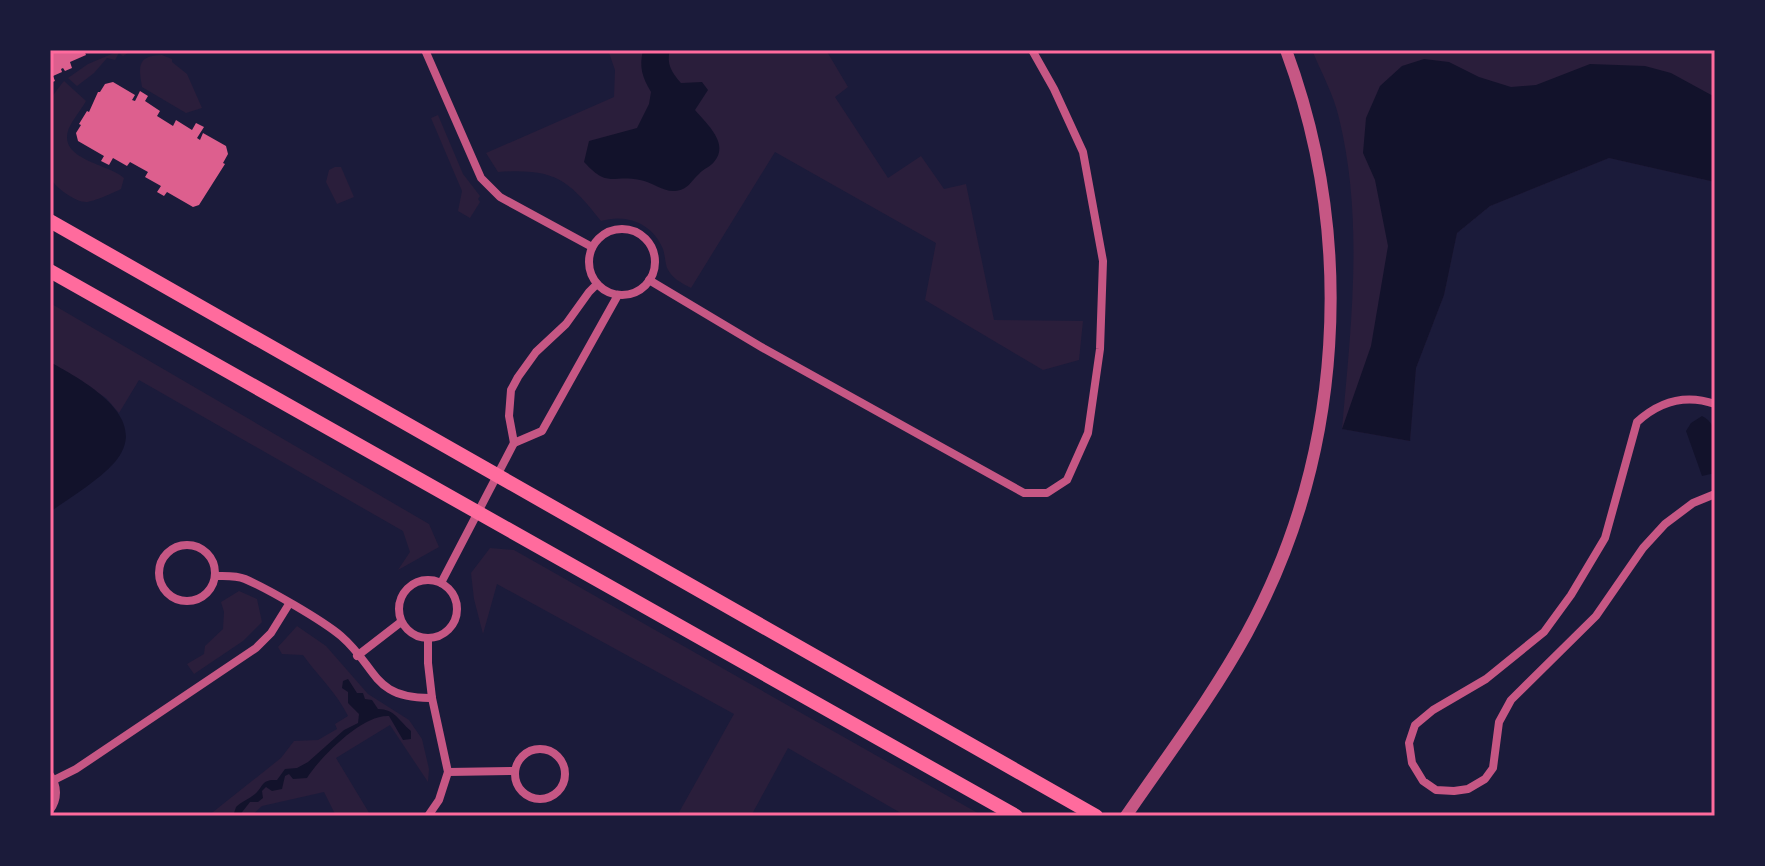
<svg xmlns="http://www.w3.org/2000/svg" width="1765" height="866" viewBox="0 0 1765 866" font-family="Montserrat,sans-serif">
	<rect width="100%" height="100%" fill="#1b1b3a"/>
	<g fill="#2a1e3b">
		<path d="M121 50H133L123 56 119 53 115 60 107 58 94 73 77 86 68 78 88 64Z"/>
		<path d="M608 50H826L848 87 835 97 888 178 921 156 944 189 966 184 994 320 1083 321 1079 360 1043 370 925 300 936 243 775 152 691 288C681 283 672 278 667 268 665 262 665 255 663 249 653 224 627 213 601 221 568 179 554 168 498 172L486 153 614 97 615 70Z"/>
		<path d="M1312 50H1715V182L1609 158 1490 206 1457 233 1444 295 1416 368 1410 441 1342 429C1351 327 1364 220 1339 118 1334 95 1321 72 1312 50Z"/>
		<path d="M162 55 172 59V62L187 74 202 108 186 113 142 87C139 67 136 56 162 55Z"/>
		<path d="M64 81 86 101C81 110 73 119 69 128 56 160 110 164 124 178L121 189C115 192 93 202 86 202 76 202 55 188 51 178 49 173 48 107 50 101 52 96 60 86 64 81Z"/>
		<path d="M438 115 463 174 480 196 478 199 480 202 470 218 458 211 462 191 431 118Z"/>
		<path d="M335 167H341L354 197 337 204 326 182 329 170Z"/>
		<path d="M50 303 429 524 439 547 398 570 410 552 403 531 139 380 119 413 106 398 50 362Z"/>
		<path d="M490 548 514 550 983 816H906L788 748 751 816H677L734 714 497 584 483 634 474 599 471 573Z"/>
		<path d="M239 591 257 599 262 622 243 641 194 674 187 664 204 654 205 646 223 629 224 612 221 602Z"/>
		<path d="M297 626 326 646 368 694 409 720 422 739 429 769 428 782 390 725 336 758 371 816H336L324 792 262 806 251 816H208L281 758 294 741 318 740 337 729 335 724 348 716C337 693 318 676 303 655L282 654 278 647Z"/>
	</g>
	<g fill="#12122b">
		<path d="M643 50H670C666 64 672 73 681 83L702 82 708 90 695 110C707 124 730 144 714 162 710 167 703 169 699 174 690 182 688 190 675 191 663 192 652 182 640 180 611 174 609 189 584 162L589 141 637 128 649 104 651 92C642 77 639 67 643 50Z"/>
		<path d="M1424 59 1449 62 1479 77 1511 87 1536 85 1590 64 1645 66 1671 73 1715 97V182L1609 158 1490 206 1457 233 1444 295 1416 368 1410 441 1342 429 1371 346 1388 246 1375 180 1363 153 1366 118 1380 86 1402 66Z"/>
		<path d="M50 362C82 380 153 417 115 462 98 481 71 497 50 512Z"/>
		<path d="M1702 416C1722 425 1715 453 1715 473L1702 476 1686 431 1691 423Z"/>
		<path d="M348 679 357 693H363L365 699 372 700 378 709C395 709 399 721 411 731V739L403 740 389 716C363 714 321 756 307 778L293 779 289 774 285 776 282 789 272 791 266 787 262 791 263 798 258 802H250L239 816H233L236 807C241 802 249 799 255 794 264 786 261 779 277 780L285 769 297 768 308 762 344 730 358 723 359 714 348 703V692L342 688 343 681Z"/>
	</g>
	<g fill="#dd5f8e">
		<path d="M50 50H84L86 55 70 62 72 68 65 71 63 68 61 69 62 72 53 76 55 81 50 83Z"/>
		<path d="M113 82 135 95 132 100 135 101 140 91 148 96 145 101 160 111 157 116 173 126 176 120 192 130 196 123 204 127 197 138 200 140 203 133 226 146 228 154 223 163 225 164 199 205 193 207 167 192 164 196 157 192 161 186 145 177 148 172 130 162 127 166 113 158 109 165 101 161 104 156 78 141 76 133 81 125 79 124 87 111 89 112 98 92H100L105 84Z"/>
	</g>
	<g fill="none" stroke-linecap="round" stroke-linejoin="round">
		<g stroke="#c65784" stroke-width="8">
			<path d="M425 50 481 178 500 197 592 247"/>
			<circle cx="622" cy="262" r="33"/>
			<path d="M649 280 763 348 1024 493H1047L1067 480 1088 433 1100 349 1103 261 1083 152 1054 89 1032 50"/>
			<path d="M1715 404C1686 394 1660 401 1637 422L1605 538 1571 595 1544 632 1486 679 1433 710 1415 725 1409 743 1412 763 1423 781 1436 790 1454 791 1468 789 1485 779 1493 768 1499 722 1511 700 1596 616 1643 548 1665 524 1693 503 1715 494"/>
			<path d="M514 443 542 431 618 295"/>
			<circle cx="187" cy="573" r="28"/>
			<path d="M215 576C224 576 236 575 245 579 268 589 322 620 341 636 378 668 372 699 432 698"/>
			<circle cx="428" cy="609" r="29"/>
			<path d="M441 583 514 443 509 416 511 390 518 377 536 352 566 324 589 292 597 284"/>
			<path d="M428 638V663L432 698 448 772 439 800 428 816"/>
			<path d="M357 656 401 622"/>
			<circle cx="540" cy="774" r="25"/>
			<path d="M448 772 515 771"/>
			<path d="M50 775C58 786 58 799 50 810"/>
			<path d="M54 780 76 769 256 648 271 633 289 604"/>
		</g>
		<path stroke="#c65784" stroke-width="12" d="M1126 816C1167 756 1212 697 1247 633 1344 455 1356 239 1286 50"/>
		<g stroke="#ff6b9d" stroke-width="14">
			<path d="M50 221 1096 816"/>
			<path d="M50 271 1016 816"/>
		</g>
	</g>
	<rect width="1765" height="866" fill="none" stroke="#1b1b3a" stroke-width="104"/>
	<rect x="52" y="52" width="1661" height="762" fill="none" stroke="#ff6b9d" stroke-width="3"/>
</svg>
